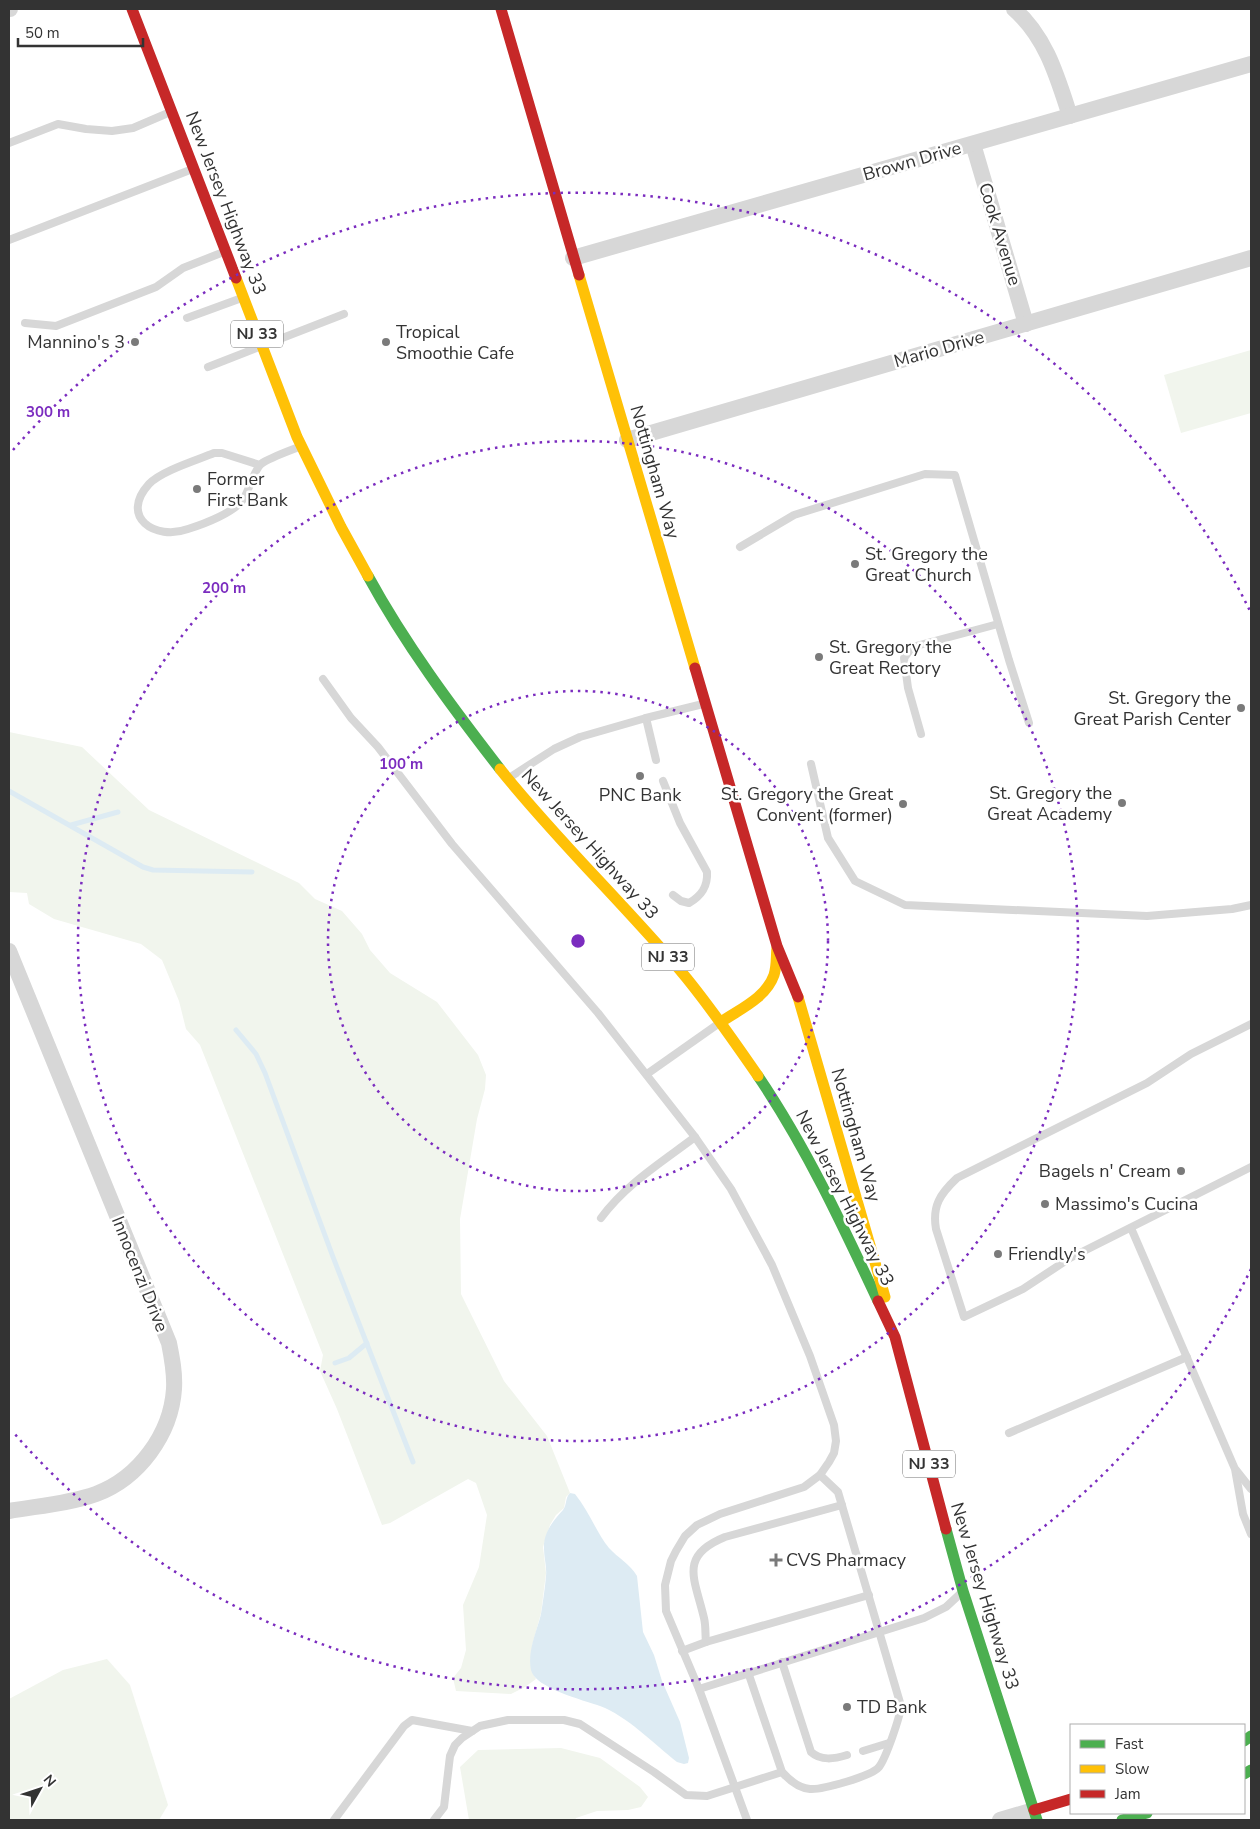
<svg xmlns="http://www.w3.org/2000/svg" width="1260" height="1829" viewBox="0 0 1260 1829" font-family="'Nunito Sans',sans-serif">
	<rect width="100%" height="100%" fill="#fff"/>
	<g fill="#f1f5ed">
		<path d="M1251 350V413L1181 433 1164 375Z"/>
		<path d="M9 732 82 747 149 810 299 883 315 899 342 911 362 934 370 950 390 973 437 1002 478 1055 486 1075 485 1089 477 1119 460 1219 461 1294 504 1381 547 1436 570 1493 566 1497 564 1508 556 1515 550 1525 543 1547 546 1573 541 1613 532 1646V1672L536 1679 525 1687 511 1694 456 1691 453 1678 461 1668 466 1650 463 1605 479 1567 487 1515 476 1483 468 1479 390 1523 382 1525 337 1409 320 1371 323 1355 200 1045 186 1029 179 1001 162 960 141 944 54 919 29 904 27 893 9 892Z"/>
		<path d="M107 1659 130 1685 168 1805 159 1820H9V1699L63 1670Z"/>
		<path d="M561 1748 600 1758 640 1787 648 1797 641 1807 628 1810 597 1811 576 1818 575 1820H469L460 1767 478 1750Z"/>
	</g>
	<path fill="#ddebf3" d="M570 1493 575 1494C589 1511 596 1532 609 1548 618 1558 630 1564 637 1576L643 1632 654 1655 662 1681 680 1722 689 1758 688 1763 684 1764 677 1762C654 1744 627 1716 600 1706 583 1700 535 1688 531 1670 527 1651 537 1631 541 1614 543 1601 545 1588 546 1576 547 1567 544 1558 544 1549 543 1533 553 1521 563 1510 567 1505 565 1498 570 1493Z"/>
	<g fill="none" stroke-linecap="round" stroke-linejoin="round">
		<g stroke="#ddebf3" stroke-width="5">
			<path d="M9 791 143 867 153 870 252 872"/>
			<path d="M71 825 118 812"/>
			<path d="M236 1030 256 1054 265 1073 333 1257 413 1462"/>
			<path d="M335 1363 349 1358 367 1343"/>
		</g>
		<g stroke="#d7d7d7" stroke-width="8">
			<path d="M9 143 58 124 86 129 112 131 133 128 168 113"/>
			<path d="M9 240 190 170"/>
			<path d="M187 318 239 299"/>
			<path d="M25 323 56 326 156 287 183 268 221 253"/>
			<path d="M208 367 344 314"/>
			<path d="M260 465 222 453H214C197 460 161 471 149 484 119 517 155 541 188 529 204 524 236 512 244 498 249 490 254 470 261 464 269 458 289 451 299 447"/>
			<path d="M740 547 794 515 925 474 955 475 1009 660 1029 723"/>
			<path d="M323 679 351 718 378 747 452 844 598 1013 695 1137 731 1189 772 1265 810 1356 834 1425 836 1441 834 1453 829 1462 820 1475 804 1487 720 1514 697 1525 685 1536 676 1551 671 1561 665 1585 666 1611 699 1689 747 1820"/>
			<path d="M646 718 656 760"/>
			<path d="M921 734 908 688 904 658 910 650 916 646 998 624"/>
			<path d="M811 764 828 838 855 881 905 905 1147 916 1232 909 1251 905"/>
			<path d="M512 776 554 749 580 737 646 718 703 704"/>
			<path d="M663 781 680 823 707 872C708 887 701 896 689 903L681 901 673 895"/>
			<path d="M1251 1024 1191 1054 1147 1083 957 1178C940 1194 932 1206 936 1229L964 1317 1023 1289 1070 1258 1251 1167"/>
			<path d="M647 1074 718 1024"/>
			<path d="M601 1218C626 1184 662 1162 695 1137"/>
			<path d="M1131 1228 1235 1469 1243 1514 1251 1534"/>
			<path d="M1009 1433 1187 1357"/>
			<path d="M1236 1470 1251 1489"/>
			<path d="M706 1642C705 1634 706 1626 704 1618 695 1579 678 1556 725 1537L842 1505"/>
			<path d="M682 1651 706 1642 869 1595"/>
			<path d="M782 1662 811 1752C821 1761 834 1759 847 1755"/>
			<path d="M748 1672 782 1772C789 1780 799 1788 810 1789 822 1790 872 1776 879 1767 886 1758 900 1717 901 1706L838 1492 820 1475"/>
			<path d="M699 1689 924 1618 946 1607 960 1594"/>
			<path d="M863 1751 889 1743"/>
			<path d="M334 1820 404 1726 412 1720 472 1731"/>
			<path d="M434 1820 444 1807 450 1756 455 1745 462 1738 480 1726 508 1720H564L580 1724 654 1772 686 1795 707 1796 782 1772"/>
		</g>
		<g stroke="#d7d7d7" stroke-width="16">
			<path d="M9 9H10"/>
			<path d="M1014 9C1046 37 1057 76 1070 116"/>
			<path d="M973 144 1026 324"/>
			<path d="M573 258 1251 64"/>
			<path d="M627 440 1251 258"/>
			<path d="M9 951 169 1343C172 1358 175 1373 174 1389 171 1434 139 1478 96 1494 68 1504 37 1506 9 1511"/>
			<path d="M1000 1820 1034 1810"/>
		</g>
		<g stroke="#4caf50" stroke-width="11">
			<path d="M368 576C405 644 452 707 500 769"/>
			<path d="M758 1076C806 1147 842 1224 878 1301"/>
			<path d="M946 1529 963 1591 1037 1820"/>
			<path d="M1244 1741 1251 1736"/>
			<path d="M1244 1774 1251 1770"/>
			<path d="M1122 1820 1147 1813"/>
		</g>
		<g stroke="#ffc107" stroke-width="11">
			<path d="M579 275 695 668"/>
			<path d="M236 278 297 437 341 527 368 576"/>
			<path d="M500 769C556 839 621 901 679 969 708 1003 733 1040 758 1076"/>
			<path d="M798 997 885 1297"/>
			<path d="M721 1022C740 1009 766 998 774 975 777 966 776 956 777 947"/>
		</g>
		<g stroke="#c62828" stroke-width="11">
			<path d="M132 9 236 278"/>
			<path d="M501 9 579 275"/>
			<path d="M695 668 777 946 798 997"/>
			<path d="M878 1301 895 1337 946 1529"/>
			<path d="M1034 1810 1071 1799"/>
		</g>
	</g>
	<g fill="none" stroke="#7b2cbf" stroke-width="2.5" stroke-dasharray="2.5 5">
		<circle cx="578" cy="941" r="250"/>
		<circle cx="578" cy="941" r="500"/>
		<path d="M1251 1269A749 749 0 0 1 13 1432M13 450A749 749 0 0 1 1251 613"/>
	</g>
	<g fill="#7a7a7a" stroke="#fff" stroke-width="2">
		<circle cx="135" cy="342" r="5"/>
		<circle cx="386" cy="342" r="5"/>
		<circle cx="197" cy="489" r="5"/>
		<circle cx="855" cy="564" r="5"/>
		<circle cx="819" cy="657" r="5"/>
		<circle cx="1241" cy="708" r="5"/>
		<circle cx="640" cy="776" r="5"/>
		<circle cx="1122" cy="803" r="5"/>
		<circle cx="903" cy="804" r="5"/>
		<circle cx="1181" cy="1171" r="5"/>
		<circle cx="1045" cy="1204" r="5"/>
		<circle cx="998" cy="1254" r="5"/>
		<path d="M773.5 1552.5h5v5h5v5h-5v5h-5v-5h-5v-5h5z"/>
		<circle cx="847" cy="1707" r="5"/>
	</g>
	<g text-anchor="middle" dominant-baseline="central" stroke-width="5" stroke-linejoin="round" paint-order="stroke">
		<g fill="#fff" stroke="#707070" stroke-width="1">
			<rect x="231" y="320.5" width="52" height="27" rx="4"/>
			<rect x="642" y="943.5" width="52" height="27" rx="4"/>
			<rect x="903" y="1450.5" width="52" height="27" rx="4"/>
		</g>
		<g font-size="16" font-weight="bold" fill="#333">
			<text x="257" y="334">NJ 33</text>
			<text x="668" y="957">NJ 33</text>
			<text x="929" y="1464">NJ 33</text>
		</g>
		<g font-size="18" fill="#333" stroke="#fff">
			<text transform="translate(912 161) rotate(-16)">Brown Drive</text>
			<text transform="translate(226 203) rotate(69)">New Jersey Highway 33</text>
			<text transform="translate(1000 234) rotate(73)">Cook Avenue</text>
			<text transform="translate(939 349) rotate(-16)">Mario Drive</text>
			<text transform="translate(655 472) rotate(74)">Nottingham Way</text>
			<text transform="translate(590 844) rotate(48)">New Jersey Highway 33</text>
			<text transform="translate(856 1135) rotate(74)">Nottingham Way</text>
			<text transform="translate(845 1198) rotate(63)">New Jersey Highway 33</text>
			<text transform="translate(140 1274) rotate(68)">Innocenzi Drive</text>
			<text transform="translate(985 1596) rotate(73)">New Jersey Highway 33</text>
		</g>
		<g font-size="18" fill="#333" stroke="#fff" text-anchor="start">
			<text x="396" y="332">Tropical<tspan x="396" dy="21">Smoothie Cafe</tspan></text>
			<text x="125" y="342" text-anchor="end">Mannino's 3</text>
			<text x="207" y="479">Former<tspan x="207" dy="21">First Bank</tspan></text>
			<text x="865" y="554">St. Gregory the<tspan x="865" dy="21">Great Church</tspan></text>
			<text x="829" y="647">St. Gregory the<tspan x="829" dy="21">Great Rectory</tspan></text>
			<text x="1231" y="698" text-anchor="end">St. Gregory the<tspan x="1231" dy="21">Great Parish Center</tspan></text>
			<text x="1112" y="793" text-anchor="end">St. Gregory the<tspan x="1112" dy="21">Great Academy</tspan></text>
			<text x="893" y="794" text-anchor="end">St. Gregory the Great<tspan x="893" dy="21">Convent (former)</tspan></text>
			<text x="640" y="795" text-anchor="middle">PNC Bank</text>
			<text x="1171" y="1171" text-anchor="end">Bagels n' Cream</text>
			<text x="1055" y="1204">Massimo's Cucina</text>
			<text x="1008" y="1254">Friendly's</text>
			<text x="786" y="1560">CVS Pharmacy</text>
			<text x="857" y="1707">TD Bank</text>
		</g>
	</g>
	<circle cx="578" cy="941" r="8" fill="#7b2cbf" stroke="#fff" stroke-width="2.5"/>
	<g font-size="15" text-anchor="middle" font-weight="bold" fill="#7b2cbf" stroke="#fff" stroke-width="5" stroke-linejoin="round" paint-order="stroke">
		<text x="48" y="417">300 m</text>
		<text x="224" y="593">200 m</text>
		<text x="401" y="769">100 m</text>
	</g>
	<rect width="1260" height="1829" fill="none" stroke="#333333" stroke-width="20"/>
	<rect x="1070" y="1724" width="175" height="90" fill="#ffffff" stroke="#adadad"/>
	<rect x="1080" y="1740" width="25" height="8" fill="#4caf50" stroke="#adadad"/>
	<text x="1115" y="1749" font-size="15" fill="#333333">Fast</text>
	<rect x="1080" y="1765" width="25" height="8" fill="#ffc107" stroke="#adadad"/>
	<text x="1115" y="1774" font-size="15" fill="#333333">Slow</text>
	<rect x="1080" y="1790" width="25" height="8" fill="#c62828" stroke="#adadad"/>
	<text x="1115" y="1799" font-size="15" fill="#333333">Jam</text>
	<g transform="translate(40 1789) rotate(50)" stroke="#ffffff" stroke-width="4" paint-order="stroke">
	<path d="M0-4L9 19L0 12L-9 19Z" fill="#333333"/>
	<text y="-8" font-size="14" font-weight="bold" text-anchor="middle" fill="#333333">N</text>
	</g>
	<path d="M18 38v8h125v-8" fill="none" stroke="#333333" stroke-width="2.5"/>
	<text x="25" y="38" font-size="15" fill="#333333" stroke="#ffffff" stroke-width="4" paint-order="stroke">50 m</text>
</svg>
